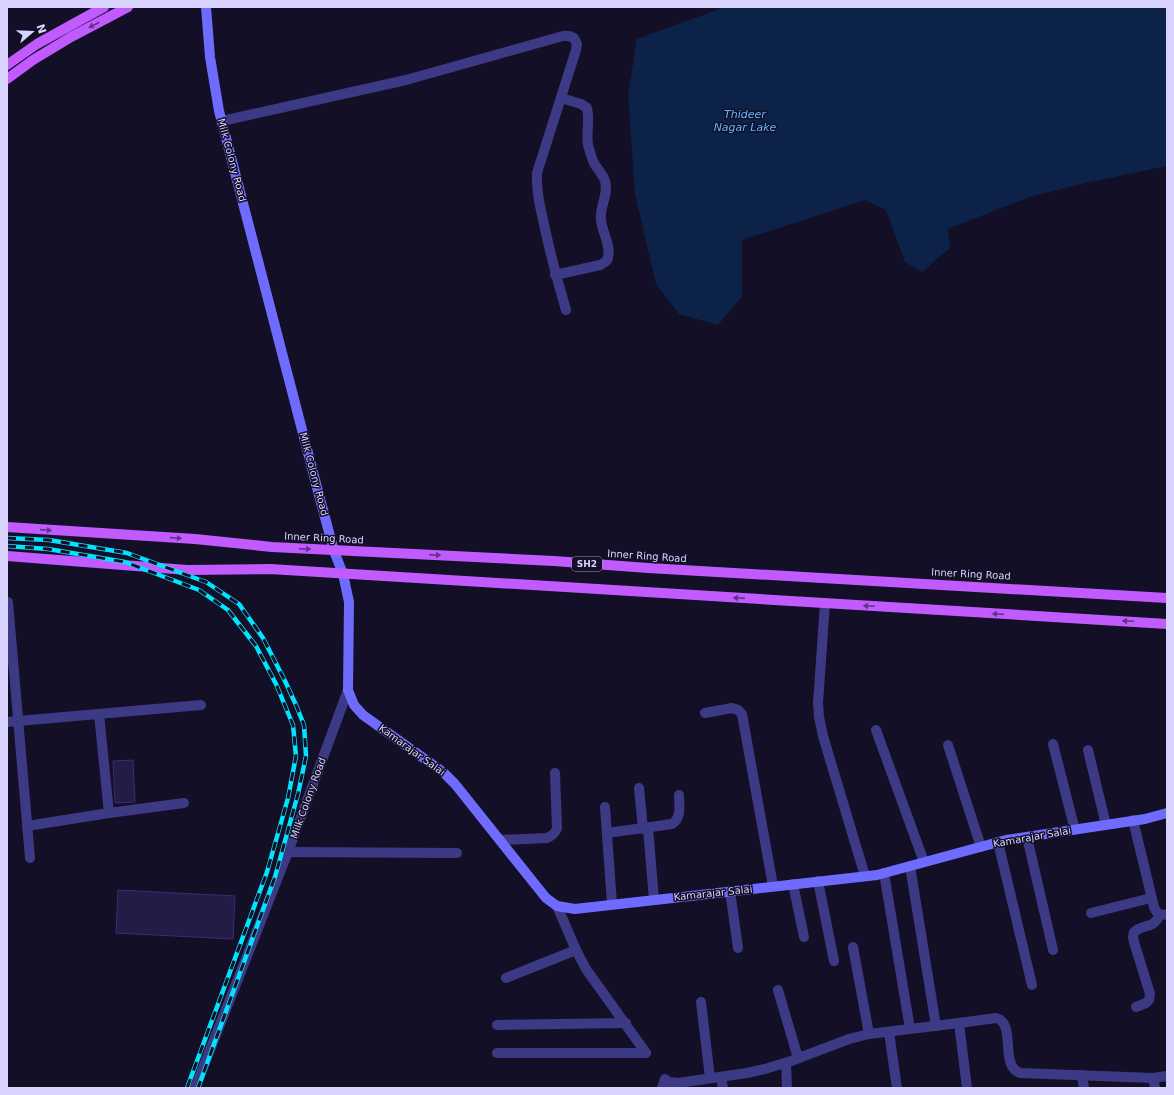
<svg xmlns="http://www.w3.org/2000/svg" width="1174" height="1095" viewBox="0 0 1174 1095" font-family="'DejaVu Sans',sans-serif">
	<rect width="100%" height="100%" fill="#130f26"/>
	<path fill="#0c2248" d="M725 7H1167V166L1085 183 1029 197 948 229 950 248 922 272 905 262 886 210 865 200 742 240V297L718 325 679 314 656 284 635 194 628 95 637 39Z"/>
	<g fill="#241b47" stroke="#3b2d73">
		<path d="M133 760 135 802 115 803 113 761Z"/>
		<path d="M118 890 235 896 233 939 116 933Z"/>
	</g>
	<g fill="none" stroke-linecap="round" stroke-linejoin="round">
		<g stroke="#3d3a85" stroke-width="10">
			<path d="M222 121 406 80 563 36H569L574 38 577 44 576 50 537 173C536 192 541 210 545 229 551 256 558 283 566 310"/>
			<path d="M555 275 600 265C604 263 608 261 608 257 611 245 602 232 601 220 599 207 609 195 605 181 603 174 597 169 594 163 591 157 590 151 588 145 586 133 590 120 587 108L581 104 561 98"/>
			<path d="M8 602 30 858"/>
			<path d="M825 603 818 703 819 717 823 736 865 876"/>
			<path d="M705 713 732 708 738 710 742 714 773 886"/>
			<path d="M99 714 109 813"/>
			<path d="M7 722 201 705"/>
			<path d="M876 730 924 862"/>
			<path d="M1053 744 1075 830"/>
			<path d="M948 745 981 847"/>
			<path d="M1088 750 1106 825"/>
			<path d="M639 788 643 829"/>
			<path d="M605 807 612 904"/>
			<path d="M1133 820 1154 907C1157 914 1160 916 1167 914"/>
			<path d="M27 826 109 813 184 803"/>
			<path d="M648 828 654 900"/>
			<path d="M607 833 672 824C682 818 679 805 679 795"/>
			<path d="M1027 837 1053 950"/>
			<path d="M500 840 547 838C552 836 555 834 557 828L555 773"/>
			<path d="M998 842 1032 985"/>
			<path d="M288 852 457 853"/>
			<path d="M910 866 936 1026"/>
			<path d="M884 873 910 1029"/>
			<path d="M818 881 834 961"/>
			<path d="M793 884 804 937"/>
			<path d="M730 891 738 948"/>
			<path d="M557 906 576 950 586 969 646 1053"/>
			<path d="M1091 913 1151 898"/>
			<path d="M853 947 869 1034"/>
			<path d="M506 978 576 950"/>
			<path d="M778 990 798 1058"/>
			<path d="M701 1002 710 1078"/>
			<path d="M1136 1007 1146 1003 1149 1000 1150 994 1134 942 1133 937 1134 932C1145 923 1152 930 1160 915"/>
			<path d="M497 1025 626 1023"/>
			<path d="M889 1032 897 1088"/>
			<path d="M497 1053H646"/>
			<path d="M786 1063 787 1088"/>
			<path d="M1082 1075 1084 1088"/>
			<path d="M721 1077 723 1088"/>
			<path d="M1153 1078 1155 1088"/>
			<path d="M662 1088 665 1079 669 1082 678 1083 747 1073 765 1069 791 1061 849 1039 869 1034 959 1023"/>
			<path d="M967 1088 959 1023 996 1018C1015 1023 1002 1058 1015 1070 1016 1071 1018 1072 1020 1073L1153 1078 1167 1076"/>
		</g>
		<path stroke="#3d3a85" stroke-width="10" d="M195 1088 288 852 348 690"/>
		<path stroke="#6f6bff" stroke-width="10" d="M206 7 210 57 219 111 319 495 334 551 343 574 349 602 348 690 354 705 363 715 443 772 455 784 546 898 557 906 575 909 877 875 1006 840 1145 819 1167 813"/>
		<g stroke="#c25bff" stroke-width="10">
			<path d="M7 65 37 44 104 7"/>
			<path d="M7 79 33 60 71 37 128 7"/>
			<path d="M7 527 195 539 272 547 554 561 648 568 1167 598"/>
			<path d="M7 556 187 570 270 569 1167 624"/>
		</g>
		<g stroke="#00e5ff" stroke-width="4.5">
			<g id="rail">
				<path d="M7 538 49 540 127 553 206 582 239 604 263 638 285 681 296 705 304 725 306 756 298 794 275 877 198 1088"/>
				<path d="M7 546 48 549 125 562 199 590 228 610 256 646 276 684 293 725 296 756 288 798 267 872 187 1088"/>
			</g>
		</g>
		<use href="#rail" stroke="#130f26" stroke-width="3" stroke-dasharray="9" stroke-linecap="butt"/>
	</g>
	<defs><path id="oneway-solid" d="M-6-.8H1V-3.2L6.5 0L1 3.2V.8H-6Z"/></defs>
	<g fill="#623188">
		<use href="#oneway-solid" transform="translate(94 25) rotate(153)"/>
		<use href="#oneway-solid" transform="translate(46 530) rotate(4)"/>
		<use href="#oneway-solid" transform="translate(176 538) rotate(4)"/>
		<use href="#oneway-solid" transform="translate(305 549) rotate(3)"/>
		<use href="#oneway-solid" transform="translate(435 555) rotate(3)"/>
		<use href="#oneway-solid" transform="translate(739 598) rotate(-177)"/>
		<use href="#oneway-solid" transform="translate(869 606) rotate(-177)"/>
		<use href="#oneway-solid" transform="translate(998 614) rotate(-177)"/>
		<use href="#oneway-solid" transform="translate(1128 621) rotate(-177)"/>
	</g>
	<g text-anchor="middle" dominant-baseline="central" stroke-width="3" stroke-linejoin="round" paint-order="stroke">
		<rect fill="#130f26" stroke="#9e99be" stroke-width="1" x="572" y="557" width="30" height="14" rx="3"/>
		<g font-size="9" font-weight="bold" fill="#d9d4ff">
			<text x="587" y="564">SH2</text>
		</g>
		<g font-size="10" fill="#d9d4ff" stroke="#130f26">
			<text transform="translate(232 160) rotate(75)">Milk Colony Road</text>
			<text transform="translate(314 474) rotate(75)">Milk Colony Road</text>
			<text transform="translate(324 538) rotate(3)">Inner Ring Road</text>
			<text transform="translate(647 556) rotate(4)">Inner Ring Road</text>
			<text transform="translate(971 574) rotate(3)">Inner Ring Road</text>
			<text transform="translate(412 750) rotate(36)">Kamarajar Salai</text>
			<text transform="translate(308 798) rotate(-70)">Milk Colony Road</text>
			<text transform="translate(1032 837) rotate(-10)">Kamarajar Salai</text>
			<text transform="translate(713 893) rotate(-6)">Kamarajar Salai</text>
		</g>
		<g font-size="11" font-style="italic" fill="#62b6ff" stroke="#130f26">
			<text x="745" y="114">Thideer<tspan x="745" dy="13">Nagar Lake</tspan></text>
		</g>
	</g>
	<rect width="1174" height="1095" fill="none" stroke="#d9d4ff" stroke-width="16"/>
	<g transform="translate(32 32) rotate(71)" stroke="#130f26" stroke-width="3" paint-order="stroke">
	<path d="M0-3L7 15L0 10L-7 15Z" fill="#d9d4ff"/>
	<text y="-6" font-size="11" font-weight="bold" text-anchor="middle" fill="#d9d4ff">N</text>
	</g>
</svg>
